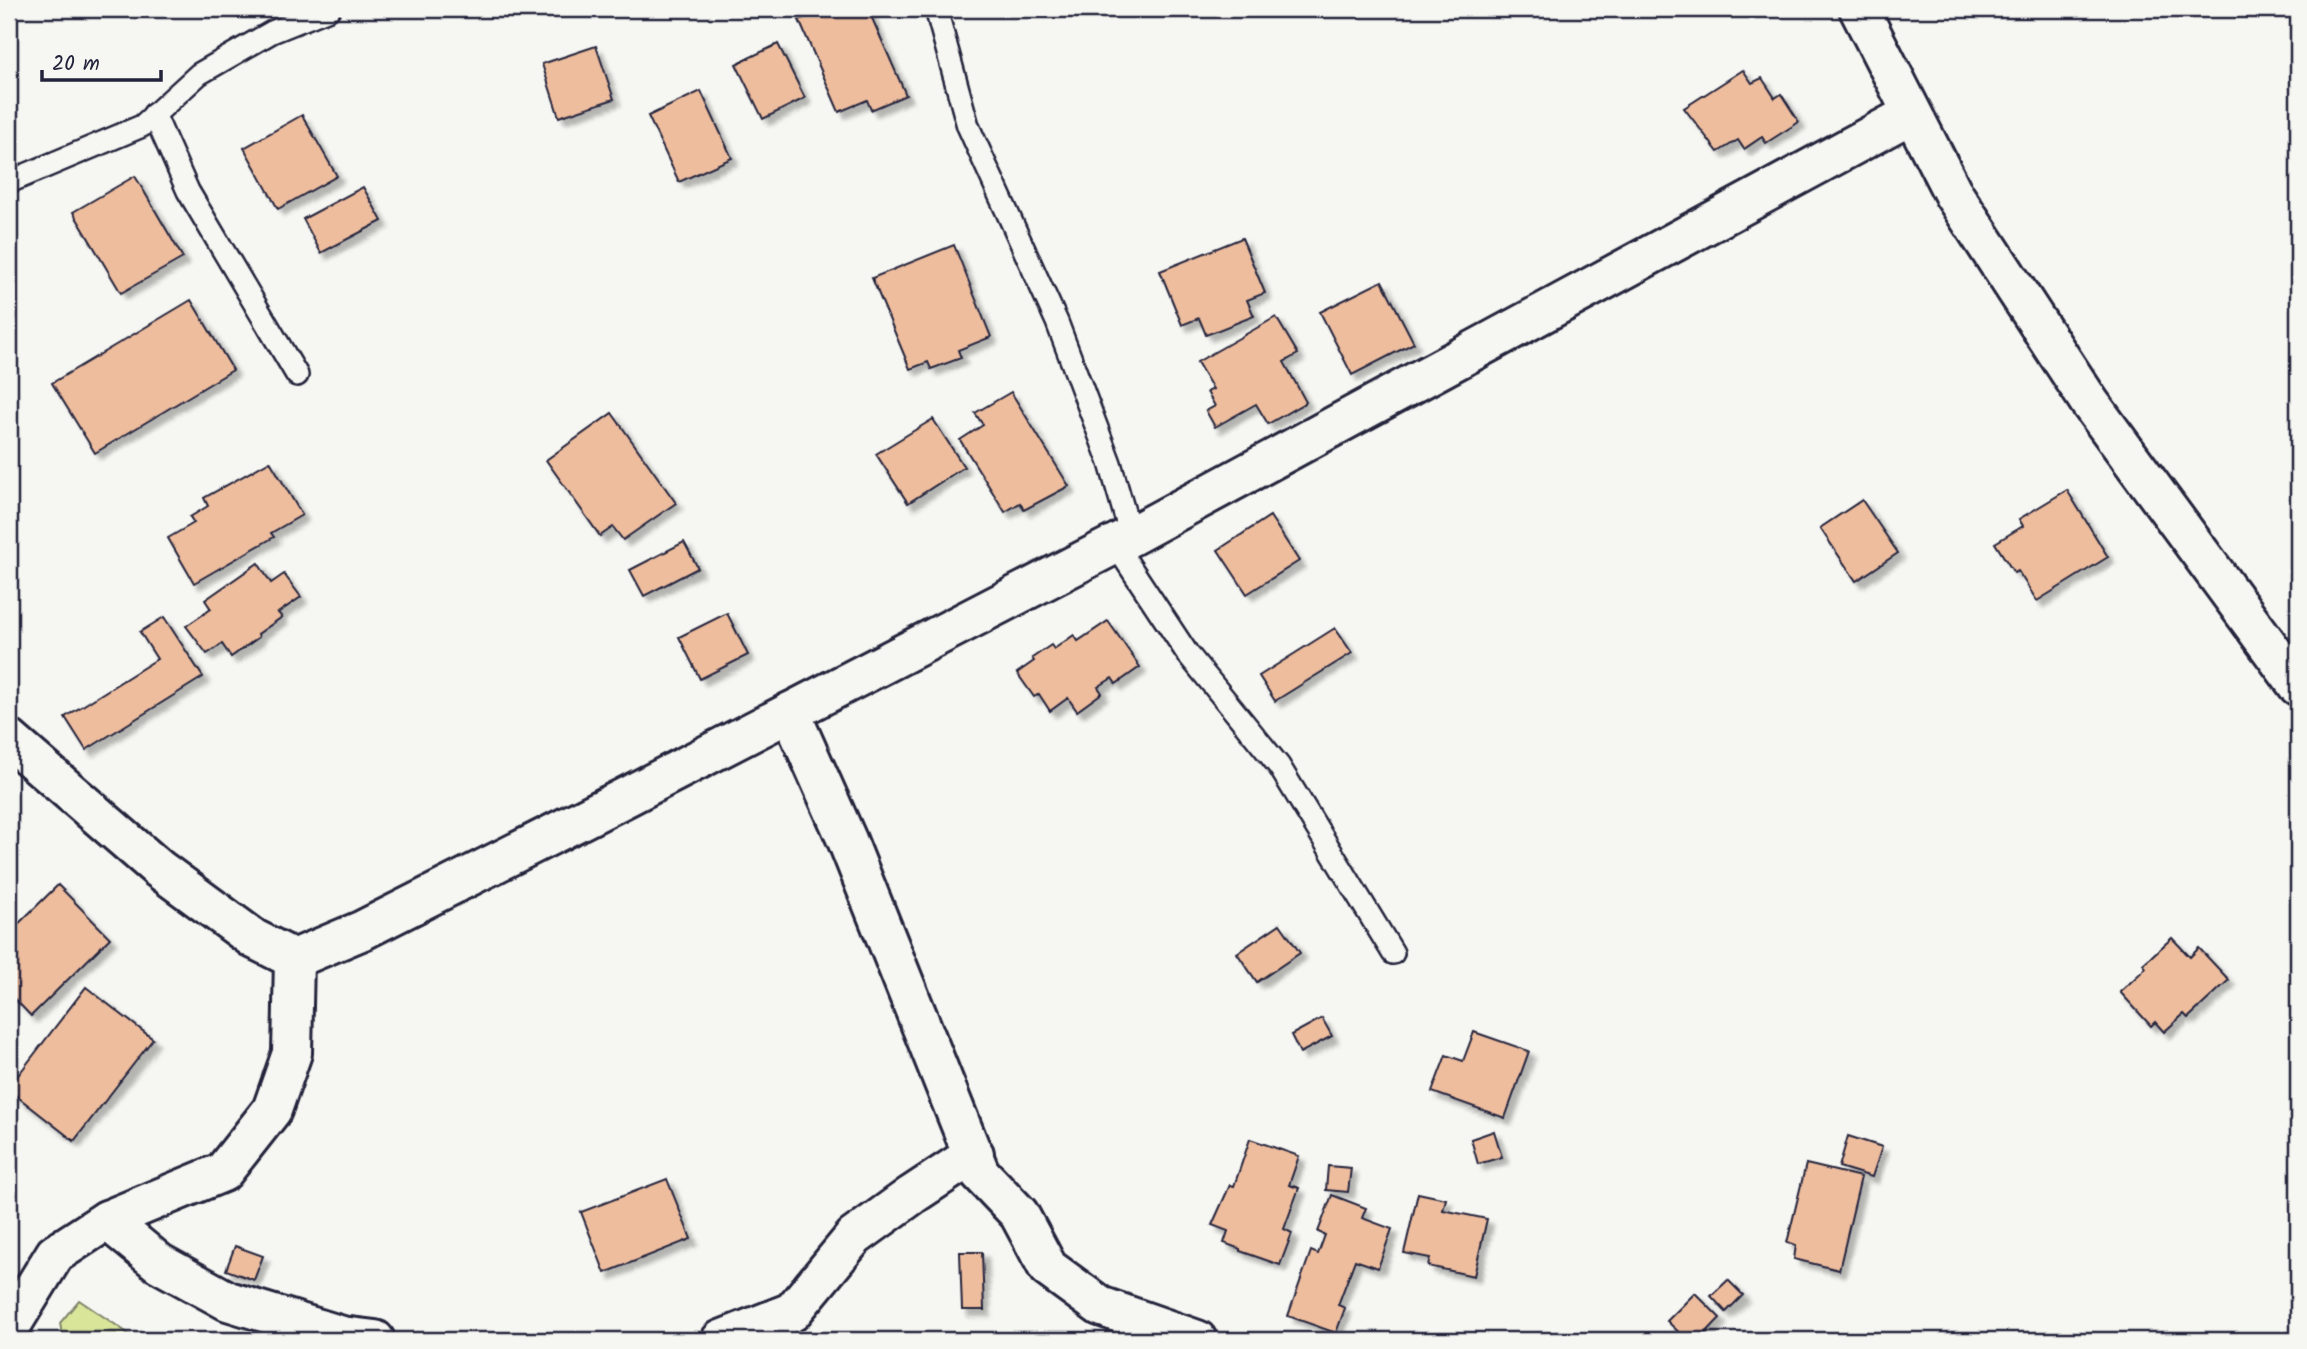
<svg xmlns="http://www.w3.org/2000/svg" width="2307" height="1349" viewBox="0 0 2307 1349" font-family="Kalam,sans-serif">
	<defs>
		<filter id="shadow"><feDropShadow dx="6" dy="6" stdDeviation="2" flood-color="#0004"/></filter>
	</defs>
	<rect width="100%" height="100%" fill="#f6f6f2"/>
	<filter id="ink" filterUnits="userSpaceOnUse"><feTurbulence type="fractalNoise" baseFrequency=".0143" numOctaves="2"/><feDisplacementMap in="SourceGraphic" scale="14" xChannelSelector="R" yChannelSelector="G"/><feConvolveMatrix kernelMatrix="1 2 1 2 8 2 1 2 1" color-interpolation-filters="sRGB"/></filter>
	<g filter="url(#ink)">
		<path fill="#d9e699" stroke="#7e846a" stroke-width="2" d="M79 1300 138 1340H63L60 1323Z"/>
		<g fill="#eebd9e" stroke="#22223b" stroke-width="2" filter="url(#shadow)">
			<path d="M825 9H868L906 95 871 110 867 100 839 112 799 20Z"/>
			<path d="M778 44 805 98 763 119 736 64Z"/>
			<path d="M596 46 614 99 559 117 542 64Z"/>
			<path d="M1743 70 1752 83 1762 78 1775 98 1781 94 1799 122 1766 143 1762 137 1744 149 1738 140 1718 152 1684 108Z"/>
			<path d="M701 91 732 158 679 182 648 116Z"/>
			<path d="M302 115 337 176 278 209 244 148Z"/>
			<path d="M135 176 183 258 121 293 73 212Z"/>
			<path d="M363 187 382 221 321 253 303 219Z"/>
			<path d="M1242 238 1265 293 1247 300 1254 316 1206 335 1199 318 1182 325 1160 271Z"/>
			<path d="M954 245 991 337 958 350 961 358 931 369 928 362 910 369 872 278Z"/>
			<path d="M1382 281 1414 343 1352 375 1320 312Z"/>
			<path d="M191 300 233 370 95 453 52 383Z"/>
			<path d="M1276 317 1298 354 1284 362 1306 402 1268 424 1256 404 1215 427 1206 411 1215 406 1207 392 1213 389 1197 362Z"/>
			<path d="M1011 392 1069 486 1024 510 1020 503 1005 512 960 440 983 425 975 413Z"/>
			<path d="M612 413 676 503 623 540 613 527 600 536 546 460Z"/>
			<path d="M933 419 964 467 908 503 876 454Z"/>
			<path d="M270 461 302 515 271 533 274 537 194 583 168 538 194 523 190 517 208 506 204 498Z"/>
			<path d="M2067 490 2108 557 2037 601 2018 571 2014 573 1995 543 2023 526 2019 519Z"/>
			<path d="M1862 500 1898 553 1856 581 1820 528Z"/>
			<path d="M1270 516 1299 561 1247 594 1218 550Z"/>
			<path d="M684 542 698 568 644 596 630 570Z"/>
			<path d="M258 563 271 583 284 574 301 597 278 613 282 617 258 634 259 637 231 657 222 644 207 654 186 626 211 609 205 600Z"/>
			<path d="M727 613 748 655 700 679 679 637Z"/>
			<path d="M164 617 203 677 86 750 65 717 157 659 140 632Z"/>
			<path d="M1108 621 1140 667 1116 684 1112 678 1098 687 1102 693 1077 711 1068 698 1050 711 1039 694 1034 697 1017 673 1034 661 1032 658 1051 645 1054 649 1074 635 1078 641Z"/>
			<path d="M1335 628 1352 653 1275 701 1259 676Z"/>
			<path d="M58 885 110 938 31 1016 9 993V933Z"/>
			<path d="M1280 924 1300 953 1257 982 1237 953Z"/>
			<path d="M2172 938 2190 957 2199 948 2229 980 2188 1018 2184 1014 2164 1032 2155 1022 2151 1026 2120 992 2146 968 2143 964Z"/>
			<path d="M86 987 153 1039 74 1141 9 1090V1087Z"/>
			<path d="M1322 1018 1332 1036 1300 1053 1291 1035Z"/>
			<path d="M1474 1032 1529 1051 1505 1118 1432 1092 1446 1055 1463 1061Z"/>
			<path d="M1494 1131 1502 1157 1478 1164 1471 1139Z"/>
			<path d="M1848 1136 1882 1147 1872 1177 1839 1167Z"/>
			<path d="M1250 1139 1299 1156 1289 1185 1299 1188 1284 1229 1292 1233 1280 1265 1240 1251V1249L1224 1243 1228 1231 1212 1225 1230 1185 1234 1186Z"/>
			<path d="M1806 1164 1861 1177 1839 1270 1794 1259 1796 1245 1787 1243Z"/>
			<path d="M1328 1166 1351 1168 1348 1192 1326 1190Z"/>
			<path d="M667 1179 691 1239 605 1273 581 1212Z"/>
			<path d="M1418 1193 1446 1199 1443 1210 1487 1219 1474 1276 1428 1266 1430 1258 1404 1253Z"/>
			<path d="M1332 1195 1366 1208 1362 1218 1392 1229 1378 1268 1355 1260 1338 1305 1345 1308 1336 1333 1288 1316 1311 1251 1318 1254 1325 1235 1318 1232Z"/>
			<path d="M235 1246 263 1256 254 1280 226 1270Z"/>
			<path d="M960 1252H982L984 1310H962Z"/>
			<path d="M1728 1280 1743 1295 1726 1312 1711 1296Z"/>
			<path d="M1695 1293 1720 1318 1699 1340H1687L1667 1321Z"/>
		</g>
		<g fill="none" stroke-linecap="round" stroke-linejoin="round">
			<g stroke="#22223b" stroke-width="26">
				<g id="service">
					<path d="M936 9 968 126 1057 322 1110 463 1131 536"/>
					<path d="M154 114 188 191 297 375"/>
					<path d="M9 182 142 126 199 74 272 32 329 9"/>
					<path d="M1115 544 1187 653 1279 766 1393 953"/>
				</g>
			</g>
			<g stroke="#22223b" stroke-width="44">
				<g id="minor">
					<path d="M1859 9 1954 195 2090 403 2298 686"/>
					<path d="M790 712 847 840 980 1173 1019 1214 1048 1268 1100 1306 1197 1340"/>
					<path d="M9 739 159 869 254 939 294 959 363 930 622 799 1131 536 1911 114"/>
					<path d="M107 1220 159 1263 228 1301 342 1336 375 1340"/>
					<path d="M9 1337 12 1324 55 1254 107 1220 223 1172 272 1110 292 1053 294 959"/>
					<path d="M721 1340 792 1312 854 1237 912 1195 974 1154"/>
				</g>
			</g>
			<use href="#service" stroke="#f6f6f2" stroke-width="21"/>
			<use href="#minor" stroke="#f6f6f2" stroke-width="38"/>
		</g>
	</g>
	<rect width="2307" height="1349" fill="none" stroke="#f6f6f2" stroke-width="35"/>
	<rect x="18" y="18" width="2272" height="1314" fill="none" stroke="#22223b" stroke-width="2.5" filter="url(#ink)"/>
	<path d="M42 70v10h119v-10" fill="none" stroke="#22223b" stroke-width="3.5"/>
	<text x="52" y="70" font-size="21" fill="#22223b" stroke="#f6f6f2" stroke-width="5" paint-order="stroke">20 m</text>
</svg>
